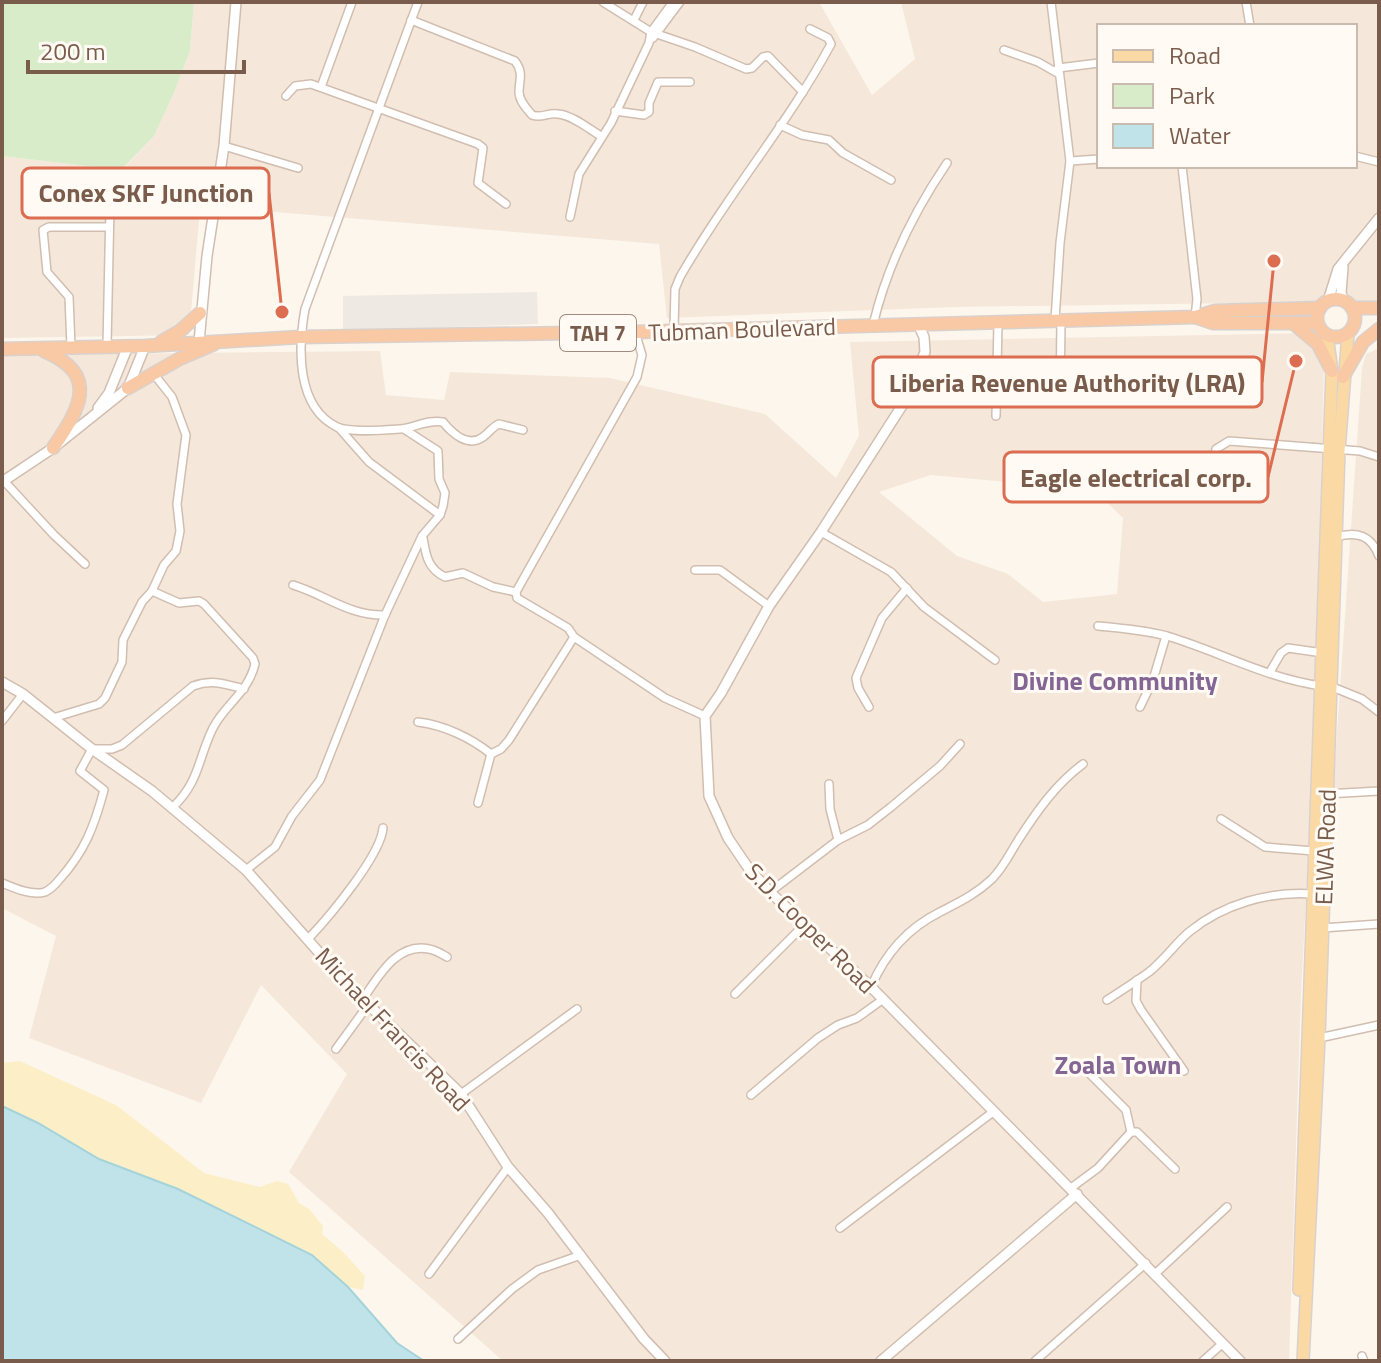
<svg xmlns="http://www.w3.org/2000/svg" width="1381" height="1363" viewBox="0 0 1381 1363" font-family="'Titillium Web',sans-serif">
	<rect width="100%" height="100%" fill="#fdf6ec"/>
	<g fill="#f5e8da" fill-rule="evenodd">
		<path d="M194 2H819L872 95 915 59 901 2H1379V301L955 307 667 318 659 244 239 209 201 198 189 335 2 338V156L122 170 154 136 173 95 190 51ZM1099 26H1355V166H1099Z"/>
		<path d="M1304 333 1324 361 1315 733 1301 993 1289 1361H503L289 1172 347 1074 261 985 201 1103 29 1038 56 936 2 908V355L380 351 386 395 444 400 450 372 610 378 765 414 836 478 859 436 850 342ZM931 475 1094 490 1123 518 1117 594 1043 602 1008 574 957 556 879 492Z"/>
		<path d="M1379 348V790L1333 791 1362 368 1366 354Z"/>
	</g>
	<path fill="#efe9e4" d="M537 292 538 324 343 331V296Z"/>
	<path fill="#d8ecc9" d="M2 2H194L190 51 173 95 154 136 121 170 2 156Z"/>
	<path fill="#fcefc7" d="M20 1061 116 1105 204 1173 260 1187 277 1181 288 1184 299 1203 309 1209 323 1226 322 1234 343 1252 365 1276 363 1290 348 1287 312 1255 178 1189 99 1159 38 1123 2 1106V1063Z"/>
	<path fill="#bfe3e8" stroke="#a5d3da" stroke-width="2" d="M2 1106 38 1123 99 1159 178 1189 312 1255 348 1287 397 1343 424 1361H2Z"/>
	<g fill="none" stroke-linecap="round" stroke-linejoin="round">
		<g stroke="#d1beb0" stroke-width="10">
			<g id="minor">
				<path d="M418 2 305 309C298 348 296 407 337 427 350 433 385 430 400 429 414 428 428 419 443 422 452 433 468 448 483 437 489 433 492 427 499 424L523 430"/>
				<path d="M673 2 651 32 695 47 746 69 752 68 763 57 768 56 803 92"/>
				<path d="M1051 2 1070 161 1060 243 1055 320"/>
				<path d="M1246 2 1250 26"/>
				<path d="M411 20 515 61C524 73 519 80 519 92 519 101 527 109 532 115 542 119 548 112 558 114 572 115 589 129 601 136"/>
				<path d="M634 20 643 2"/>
				<path d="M653 38 680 2"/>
				<path d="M1004 50 1038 62 1059 74"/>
				<path d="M1058 68 1099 63"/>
				<path d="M321 87 352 2"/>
				<path d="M286 96 295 86 311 84 478 144 483 148 478 183 506 204"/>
				<path d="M615 111 644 115 649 112V103L658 82H690"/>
				<path d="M780 125 802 135 829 140 843 153 891 180"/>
				<path d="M224 146 298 168"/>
				<path d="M1355 156 1379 162"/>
				<path d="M1070 161 1099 159"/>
				<path d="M1182 166 1197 299 1195 317"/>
				<path d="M570 217 579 174 611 123 649 43 651 32 603 2"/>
				<path d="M873 325C887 266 913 213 947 163"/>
				<path d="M674 330 675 289 680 277C726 196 787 126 831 44L828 38 810 29"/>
				<path d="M635 332 642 355 637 377 516 592 517 598 568 628 574 637 665 698 705 716"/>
				<path d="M107 346 110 206"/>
				<path d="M71 347 69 297 47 272 43 230 49 227H109"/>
				<path d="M1060 402 1061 320"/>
				<path d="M996 416 998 322"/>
				<path d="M339 428 369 462 440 515"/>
				<path d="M1213 473 1216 449 1229 441 1360 451 1379 457"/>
				<path d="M4 481 54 535 85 564"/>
				<path d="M821 532 891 572 924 607 995 660"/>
				<path d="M1336 537C1357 531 1371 535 1379 556"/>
				<path d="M423 538C426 556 428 569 445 577L463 573 493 587 516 592"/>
				<path d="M695 570H720L769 606"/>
				<path d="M293 585C326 595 349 616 385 615"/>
				<path d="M152 591 179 603 199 601 204 604 253 658 255 664C248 693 225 704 213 728 198 758 200 781 173 807"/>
				<path d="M1098 626C1121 628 1144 630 1167 636 1218 651 1268 679 1322 686"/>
				<path d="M1270 672 1281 653 1288 648 1323 653"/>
				<path d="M1330 686 1362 699 1379 712"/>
				<path d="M869 707 858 688 856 678 882 618 907 588"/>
				<path d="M1140 707 1153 680 1166 636"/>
				<path d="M53 718 99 704 105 698 122 662 123 640 142 602 152 591 164 565 176 551 180 531 177 504 186 435 172 397 153 373"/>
				<path d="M2 721 23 694"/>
				<path d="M418 722C444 725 471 738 491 754"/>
				<path d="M829 784 830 809 838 840"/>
				<path d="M1326 794 1379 791"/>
				<path d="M478 803 491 754 501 749 509 740 574 637"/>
				<path d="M1221 819 1265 847 1314 851"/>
				<path d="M246 870 275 847 292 816 320 780 385 615 422 536 440 515 443 506 445 493 439 479 438 451 404 429"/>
				<path d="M2 883C14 888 32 896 45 892 51 889 55 885 59 880 85 851 94 827 104 790L80 771 92 749H112L122 745 193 686C212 679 225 684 244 689"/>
				<path d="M770 892 838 840 868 825 891 807 940 766 960 744"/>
				<path d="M1322 928 1379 924"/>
				<path d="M309 938C329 917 381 855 383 828"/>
				<path d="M1137 980 1136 1001 1141 1010 1184 1071"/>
				<path d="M871 987C885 954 906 929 940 912 959 902 975 895 992 879 1004 867 1010 853 1019 839 1037 811 1056 784 1083 764"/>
				<path d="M735 994 804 925"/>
				<path d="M362 1000C378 978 396 942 429 949 435 950 442 954 447 957"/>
				<path d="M1107 1000C1121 991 1135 982 1149 972 1164 960 1175 944 1189 932 1223 904 1269 891 1313 894"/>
				<path d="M1319 1038 1379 1025"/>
				<path d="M336 1049 368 1005"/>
				<path d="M1089 1073 1126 1110 1131 1132"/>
				<path d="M461 1094 577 1009"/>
				<path d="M751 1095 818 1038 838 1025 857 1018 882 1000"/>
				<path d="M1071 1188 1098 1168 1131 1132H1137L1175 1169"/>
				<path d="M840 1228 993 1112"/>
				<path d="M1156 1273 1227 1207"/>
				<path d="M429 1274 508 1167"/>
				<path d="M458 1339 512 1289 538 1270 581 1255"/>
				<path d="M1362 1356 1364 1361"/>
				<path d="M1035 1361 1146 1263"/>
				<path d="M1203 1361 1223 1343"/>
			</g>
		</g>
		<g stroke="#d1beb0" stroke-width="12">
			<g id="tertiary">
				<path d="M1343 267 1341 293 1344 301"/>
				<path d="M1328 301 1338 269 1379 218"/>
				<path d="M918 324 924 337 925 352 905 401 821 532 769 606 721 693 705 716 709 796 728 838 749 869 770 892 871 987 1240 1361"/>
				<path d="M199 342 207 256 224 146 236 2"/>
				<path d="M98 408 109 393 128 346"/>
				<path d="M2 482 53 448 128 388 145 346"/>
				<path d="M2 682 23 694 92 749 152 791 246 870 346 983 461 1094 508 1167 548 1213 644 1339 665 1361"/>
				<path d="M881 1361 1077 1194"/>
			</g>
		</g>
		<g stroke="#dad1cd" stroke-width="14">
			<g id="primary">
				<path d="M1299 1290 1332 371 1327 335"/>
				<path d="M1303 1361 1319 1038 1339 451 1348 333"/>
			</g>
		</g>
		<g stroke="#dad1cd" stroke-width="15">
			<g id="trunk">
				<circle cx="1336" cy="318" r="19"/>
				<path d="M1352 308H1379"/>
				<path d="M1195 317 1213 323H1317"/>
				<path d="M1293 323 1318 344 1332 371"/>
				<path d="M161 342 180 331 200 313"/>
				<path d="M2 349 145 346 300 337 635 332 1195 317 1215 311 1320 308"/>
				<path d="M44 351C102 375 78 411 53 448"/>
				<path d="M1343 377 1363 342 1379 329"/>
				<path d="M128 388 181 358 214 344"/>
			</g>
		</g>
		<use href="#minor" stroke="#fff" stroke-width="7"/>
		<use href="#tertiary" stroke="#fff" stroke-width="9"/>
		<use href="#primary" stroke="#fbd9a5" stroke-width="11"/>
		<use href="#trunk" stroke="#f9c8a4" stroke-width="12"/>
	</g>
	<g text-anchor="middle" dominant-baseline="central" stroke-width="6" stroke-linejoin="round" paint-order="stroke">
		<rect fill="#fffaf3" stroke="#a28b7f" stroke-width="2" x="560" y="315" width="76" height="36" rx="6"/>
		<g font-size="22" font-weight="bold" fill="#7a5c4d">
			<text x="598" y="333">TAH 7</text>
		</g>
		<g font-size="24" fill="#7a5c4d" stroke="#fffaf3">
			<text transform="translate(742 329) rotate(-2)">Tubman Boulevard</text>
			<text transform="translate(1325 847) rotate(-88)">ELWA Road</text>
			<text transform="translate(811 928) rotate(45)">S.D. Cooper Road</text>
			<text transform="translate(393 1029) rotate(47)">Michael Francis Road</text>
		</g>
		<g font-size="26" font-weight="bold" fill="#846695" stroke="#fffaf3">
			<text x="1115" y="680">Divine Community</text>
			<text x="1118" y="1064">Zoala Town</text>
		</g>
	</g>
	<path fill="none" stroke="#dc6d51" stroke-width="3" d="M282 312L269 193M1274 261L1262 382M1296 361L1268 477"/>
	<g fill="#dc6d51" stroke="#fffaf3" stroke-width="3">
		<circle cx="282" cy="312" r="8"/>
		<circle cx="1274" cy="261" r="8"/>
		<circle cx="1296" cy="361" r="8"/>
	</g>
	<g fill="#fffaf3" stroke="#dc6d51" stroke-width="3">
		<rect x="22" y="168" width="247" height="50" rx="8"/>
		<rect x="873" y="357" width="389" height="50" rx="8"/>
		<rect x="1004" y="452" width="264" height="50" rx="8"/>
	</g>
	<g font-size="26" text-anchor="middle" font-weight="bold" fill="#7a5c4d">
		<text x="146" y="202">Conex SKF Junction</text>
		<text x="1067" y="392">Liberia Revenue Authority (LRA)</text>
		<text x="1136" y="487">Eagle electrical corp.</text>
	</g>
	<rect width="1381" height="1363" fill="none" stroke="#7a5c4d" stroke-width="8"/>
	<rect x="1097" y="24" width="260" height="144" fill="#fffaf3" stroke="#cabbb1" stroke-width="2"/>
	<rect x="1113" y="50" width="40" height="12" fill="#fbd9a5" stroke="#cabbb1" stroke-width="2"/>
	<text x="1169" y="64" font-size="24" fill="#7a5c4d">Road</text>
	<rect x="1113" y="84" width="40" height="24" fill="#d8ecc9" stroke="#cabbb1" stroke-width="2"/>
	<text x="1169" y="104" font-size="24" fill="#7a5c4d">Park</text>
	<rect x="1113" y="124" width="40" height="24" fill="#bfe3e8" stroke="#cabbb1" stroke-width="2"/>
	<text x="1169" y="144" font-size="24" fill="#7a5c4d">Water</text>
	<path d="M28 60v12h216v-12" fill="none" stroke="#7a5c4d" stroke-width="4"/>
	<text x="40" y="60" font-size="24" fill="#7a5c4d" stroke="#fffaf3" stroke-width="6" paint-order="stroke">200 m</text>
</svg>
